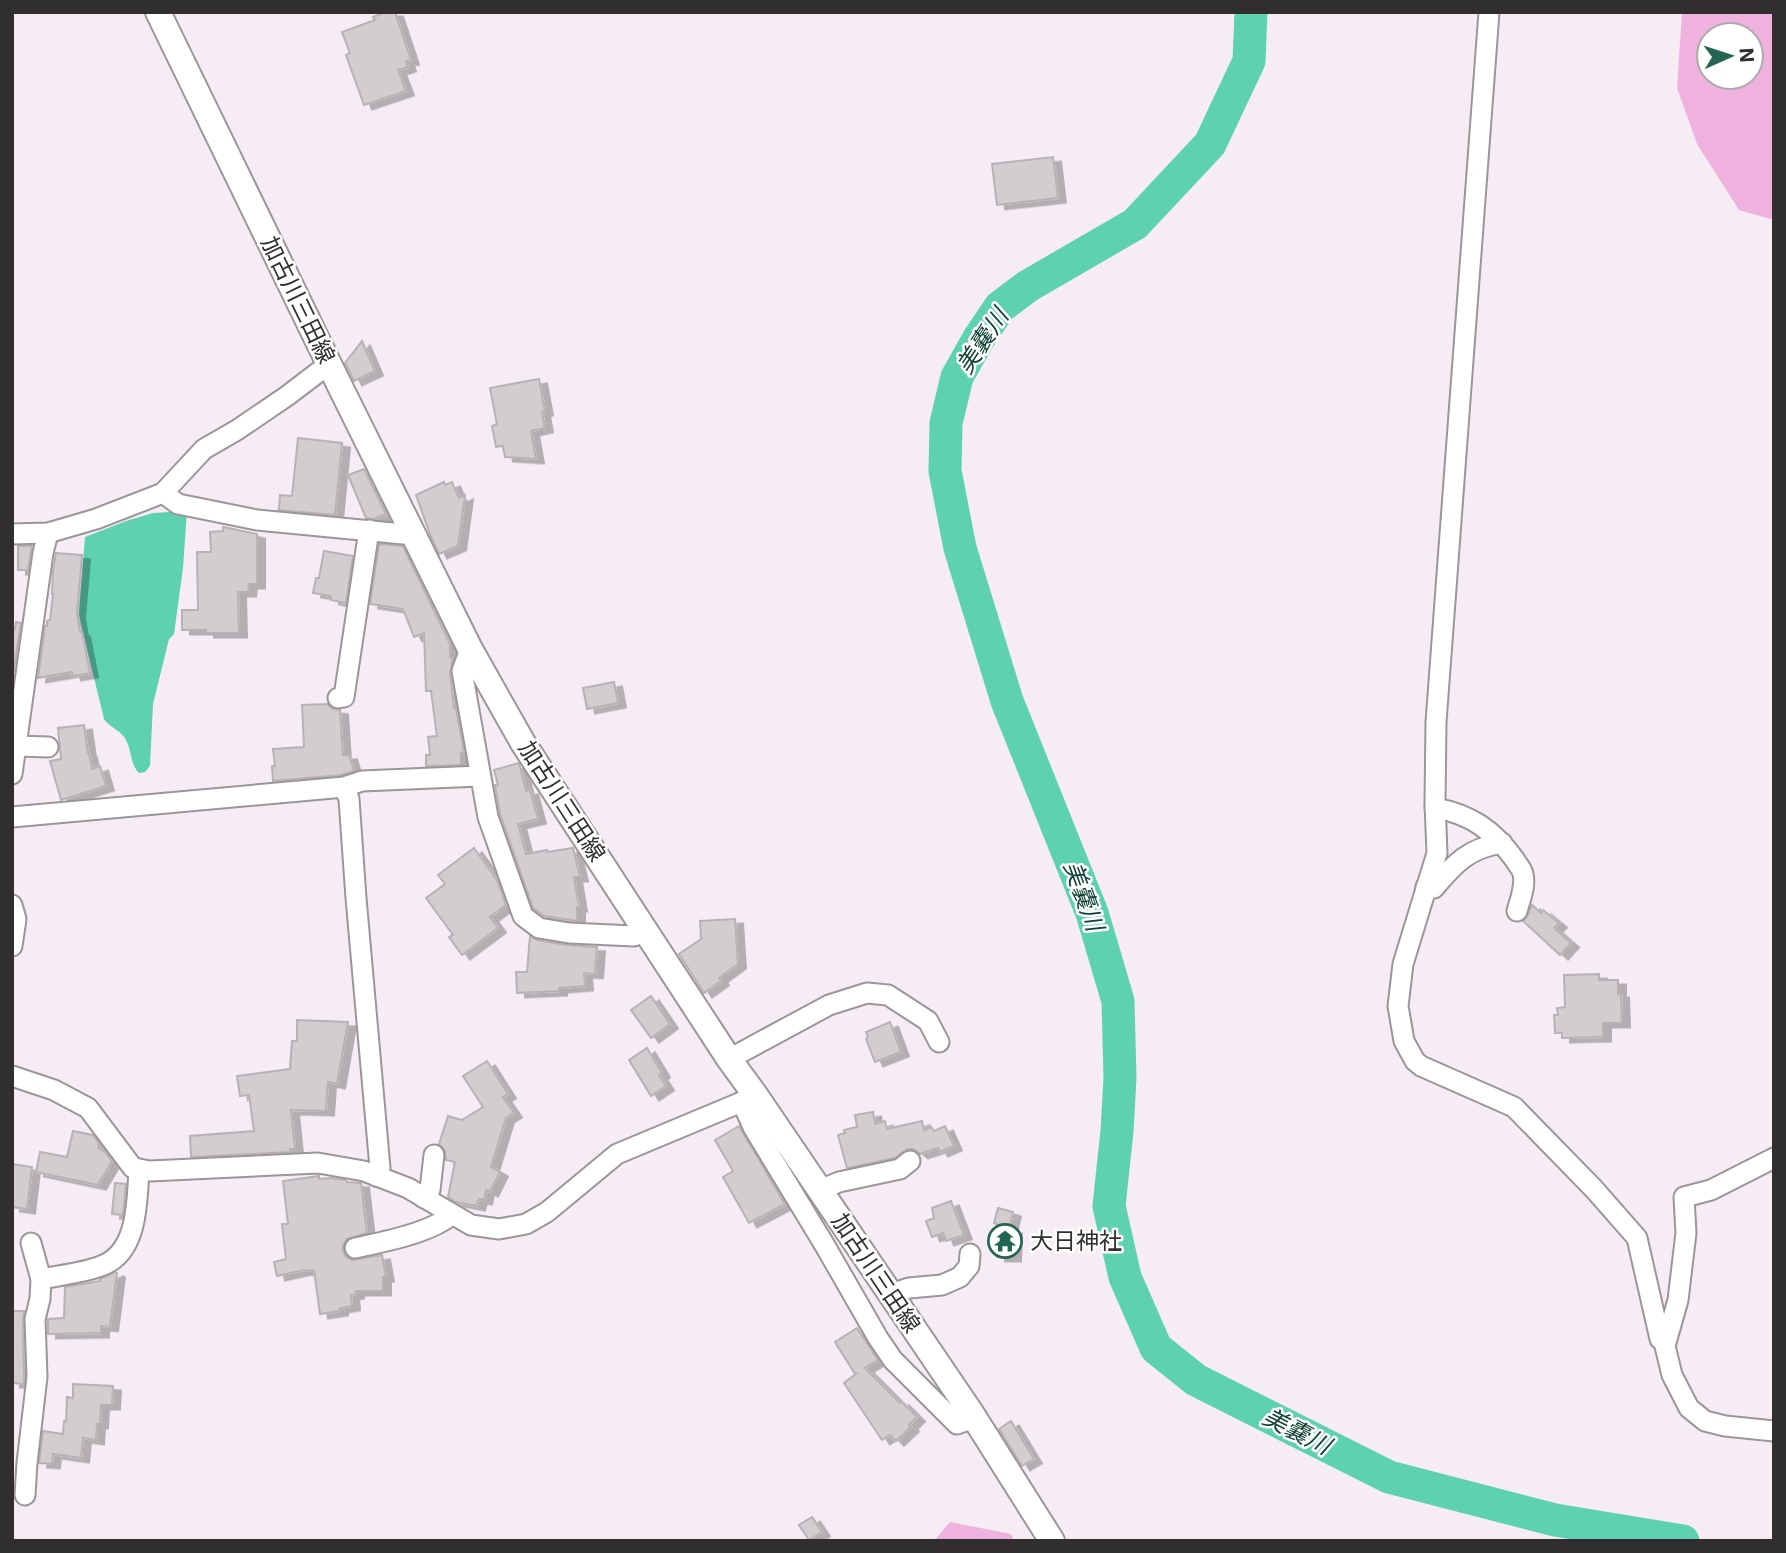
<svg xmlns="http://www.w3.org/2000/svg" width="1786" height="1553" viewBox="0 0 1786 1553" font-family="Inter,'Noto Sans JP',sans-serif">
	<defs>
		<filter id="shadow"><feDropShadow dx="8" dy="4.5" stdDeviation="0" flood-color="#0004"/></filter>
	</defs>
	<rect width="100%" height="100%" fill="#f5edf3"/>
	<g fill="#efb2de" fill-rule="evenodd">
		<path d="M1682 12H1774V220L1739 210 1697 144 1677 88ZM1709 35H1751V77H1709Z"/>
		<path d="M950 1522 1011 1534 1014 1541H934Z"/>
	</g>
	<path fill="#5ed1b0" d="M187 511 183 568 174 634 169 639 153 704 150 766 145 772 139 773C130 764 132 751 126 740 121 730 110 728 104 719L81 624 79 614 85 537 126 521 153 513Z"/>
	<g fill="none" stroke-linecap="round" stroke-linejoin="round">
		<path stroke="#5ed1b0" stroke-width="33" d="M1251 12 1249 61 1210 144 1135 224 1028 286 1000 307 979 338 957 377 946 423 945 471 960 548 1007 701 1092 913 1118 1001 1120 1078 1117 1131 1109 1206 1125 1277 1156 1348 1196 1380 1389 1477 1555 1520 1683 1541"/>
	</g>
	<g fill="#d3ccd1" stroke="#b8b1b6" stroke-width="2" filter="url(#shadow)">
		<path d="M386 12H395L411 60 406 61 408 67 398 70 406 91 364 105 346 55 350 53 342 32 375 20 373 17Z"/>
		<path d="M1053 157 1058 198 997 205 992 164Z"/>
		<path d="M362 341 375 371 354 381 345 363Z"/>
		<path d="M539 379 545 411 542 412 545 428 531 431 536 459 505 457 503 446 496 447 492 426 497 424 490 388Z"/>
		<path d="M298 438 342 443 335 515 279 510 280 495 292 496Z"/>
		<path d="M364 469 386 514 374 519 366 518 348 475Z"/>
		<path d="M444 482 445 485 452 482 459 498 465 495 458 546 439 554 431 537 416 495Z"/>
		<path d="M223 527 257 534V584H249L248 592H238L239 633H206V630H182V610H198L197 552H211L210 532 223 531Z"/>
		<path d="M379 544 403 546 450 644V657H452V663L450 673 454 708H456L464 752 461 753V765L426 766V755H430L428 737 437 736 431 691H426L424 633 414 637 403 609 370 604Z"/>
		<path d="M18 546H32L28 570H18Z"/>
		<path d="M324 551 353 556 346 603 331 600V596L313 593 316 578H319Z"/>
		<path d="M56 553 82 555 77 613 80 632H82L90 673 73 676 72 672 38 678 45 626H47V621L50 620 53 594H52L53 570Z"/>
		<path d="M16 622 21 623 12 682V629H15Z"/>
		<path d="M614 682 618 703 587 709 583 688Z"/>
		<path d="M327 704 333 709 340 710 343 755H349L354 771 341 775 273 781 272 766H275L273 749 304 747 302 705Z"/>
		<path d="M84 725 88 753H89L92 769 100 766 106 786 61 800 50 761 61 759 58 728Z"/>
		<path d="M519 763 526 791 530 790 538 819 518 824 526 854 547 850V852L573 848 580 877H574L579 907H577V921L544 916 533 908 500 814 495 785H498L494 770Z"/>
		<path d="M474 848 497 880 506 905 490 917 498 928 462 955 449 937 453 935 426 898 445 884 438 875Z"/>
		<path d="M1532 905 1541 913 1543 910 1559 923 1554 928 1571 943 1560 955 1523 921 1528 915Z"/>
		<path d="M735 919 738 964 719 978 721 981 704 993 679 954 701 939 700 921Z"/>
		<path d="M530 936 537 940 567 945 597 947 595 974 584 973 585 986 559 988V991L517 993 516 972H527Z"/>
		<path d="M1599 974V980H1618V994L1621 993 1622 1023H1603V1037L1562 1038V1033H1555L1554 1015H1558L1557 1008 1565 1007 1564 975Z"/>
		<path d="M651 996 670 1024 651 1038 631 1010Z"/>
		<path d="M297 1020 348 1022 337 1084 328 1082 326 1111 291 1110 295 1149H290L291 1152 191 1157 190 1136 254 1131 249 1095 240 1096 237 1076 290 1069 292 1041H297Z"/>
		<path d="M890 1022 901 1052 875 1062 866 1039 868 1038 866 1032Z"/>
		<path d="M647 1048 662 1073 659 1075 666 1086 651 1096 629 1060Z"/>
		<path d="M487 1061 508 1094 503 1097 514 1113 506 1118 491 1167 500 1172 490 1192 486 1190 484 1200 479 1199 477 1206 456 1202 448 1197 455 1162 446 1160 445 1151 439 1144 448 1116 462 1120 483 1107 463 1076Z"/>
		<path d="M873 1112 875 1124 885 1121 887 1129 922 1121 924 1130 931 1127 934 1131 945 1126 954 1146 940 1152 938 1148 920 1154 914 1149H907L895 1158 847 1168 838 1135 845 1133 844 1130 857 1127 855 1115Z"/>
		<path d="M739 1126 785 1204 749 1223 723 1177 733 1171 715 1140Z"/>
		<path d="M73 1131 93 1135 99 1143 98 1148 105 1152 112 1161 98 1185 36 1172 40 1152 67 1157Z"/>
		<path d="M12 1164 32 1167 27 1209 12 1207Z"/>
		<path d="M319 1176V1179L331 1178 346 1180 347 1182 361 1183 367 1233 347 1239 343 1245V1251L346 1257 352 1260 382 1255 386 1277H383V1291H356V1294L351 1295 352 1306 340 1308V1311L320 1314 314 1270 305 1271 304 1270 277 1276 274 1262 286 1259 282 1224H288L283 1181Z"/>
		<path d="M115 1183 126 1184 123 1215 112 1214Z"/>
		<path d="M951 1201 964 1235 946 1241 943 1233 932 1237 926 1221 934 1218 932 1208Z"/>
		<path d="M998 1208 1013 1212 1009 1229H1014L1013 1257H997V1224L994 1223Z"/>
		<path d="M115 1272 117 1273 110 1327 101 1326V1333L48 1334V1319L64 1318 65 1287 100 1281V1279Z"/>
		<path d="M12 1311H24L23 1319 24 1384 12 1383Z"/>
		<path d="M857 1328 878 1360 865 1368 900 1403 901 1401 917 1417 909 1425 911 1427 896 1441 890 1435 882 1440 844 1383 857 1373 855 1374 835 1342Z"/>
		<path d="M73 1384 113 1386 112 1405H101L100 1424H97L96 1440 83 1438 81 1458 53 1454 52 1464 39 1463 43 1431 63 1434 64 1421H66L67 1397 73 1398Z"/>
		<path d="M1011 1421 1034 1459 1022 1466 999 1429Z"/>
		<path d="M812 1517 822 1532 809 1540 799 1525Z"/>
	</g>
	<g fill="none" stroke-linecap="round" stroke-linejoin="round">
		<g stroke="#9c959a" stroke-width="23">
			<g id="minor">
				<path d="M1489 12 1436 722 1435 803 1437 853 1403 964 1398 1006 1404 1041 1415 1061 1421 1066 1514 1107 1594 1189 1637 1238 1660 1339 1666 1341"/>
				<path d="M163 493 178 504 257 520 403 534 412 531"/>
				<path d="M12 534 48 533 96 519 163 493 204 449 237 430 287 396 329 364"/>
				<path d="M470 649 462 671 488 817 523 916 539 928 569 933 634 936 647 932"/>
				<path d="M338 698 344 697 369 530"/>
				<path d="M16 746 48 747"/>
				<path d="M12 774 43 553 48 533"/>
				<path d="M344 787 349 799 356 898 380 1168 376 1176"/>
				<path d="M1435 808C1471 814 1494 831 1515 860 1517 864 1522 869 1523 874 1526 886 1520 900 1517 911"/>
				<path d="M12 817 344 787 362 781 480 776"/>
				<path d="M1426 887 1434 888C1455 863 1469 848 1502 843"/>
				<path d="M12 905 16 919 12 946"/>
				<path d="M729 1059 829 1005 867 993 888 995 928 1021 939 1042"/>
				<path d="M12 1076 54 1090 88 1108 133 1168 150 1171 318 1163 364 1171 408 1188 471 1225 499 1229 526 1224 547 1212 617 1154 756 1096"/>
				<path d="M742 1102 753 1127 824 1244 878 1338 893 1360 957 1424 974 1418"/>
				<path d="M1774 1158 1711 1190 1684 1197 1686 1233 1678 1300 1665 1346 1672 1375 1689 1408 1705 1421 1725 1426 1774 1431"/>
				<path d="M820 1190 839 1182 900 1169 910 1161"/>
				<path d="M424 1198 430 1190 434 1155"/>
				<path d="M355 1248C382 1242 432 1233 452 1214"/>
				<path d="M41 1279C61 1275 83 1273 101 1266 138 1253 137 1202 139 1169"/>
				<path d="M891 1294 909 1288 942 1285 960 1277 969 1266 970 1254"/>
				<path d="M25 1495 27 1463 37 1377 35 1319 40 1299 41 1279 31 1243"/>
			</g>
		</g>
		<g stroke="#9c959a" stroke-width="28">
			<path id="major" d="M158 12 329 364 470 649 523 743 729 1059 756 1096 970 1411 1052 1541"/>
		</g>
		<use href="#minor" stroke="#fff" stroke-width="19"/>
		<use href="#major" stroke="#fff" stroke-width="24"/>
	</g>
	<defs>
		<g id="temple-ring" transform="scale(1.75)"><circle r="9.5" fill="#fff" stroke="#236452" stroke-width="1.5"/><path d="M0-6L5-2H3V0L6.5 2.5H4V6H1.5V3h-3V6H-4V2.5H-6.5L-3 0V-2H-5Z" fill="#236452"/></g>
	</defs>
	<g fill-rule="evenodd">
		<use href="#temple-ring" x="1005" y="1241"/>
	</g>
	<g text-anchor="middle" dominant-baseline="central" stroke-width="5" stroke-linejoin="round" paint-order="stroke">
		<g font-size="23" fill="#302e2f" stroke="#fff">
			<text transform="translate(298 300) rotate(64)">加古川三田線</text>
			<text transform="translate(562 801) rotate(57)">加古川三田線</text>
			<text transform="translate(876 1273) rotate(56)">加古川三田線</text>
		</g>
		<g font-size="23" fill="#302e2f" stroke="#fff" text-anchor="start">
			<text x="1030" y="1241">大日神社</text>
		</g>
		<g font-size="24" font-style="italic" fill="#104336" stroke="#fff">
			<text transform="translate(982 341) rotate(-56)">美嚢川</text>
			<text transform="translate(1084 896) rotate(70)">美嚢川</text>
			<text transform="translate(1297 1431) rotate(27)">美嚢川</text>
		</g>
	</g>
	<rect width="1786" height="1553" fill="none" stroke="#302e2f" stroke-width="28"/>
	<g transform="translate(1730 56) rotate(87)"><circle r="33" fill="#ffffff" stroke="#acabac" stroke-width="2"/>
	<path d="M0-5L12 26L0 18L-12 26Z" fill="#236452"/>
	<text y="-10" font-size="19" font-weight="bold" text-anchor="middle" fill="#302e2f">N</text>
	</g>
</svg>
